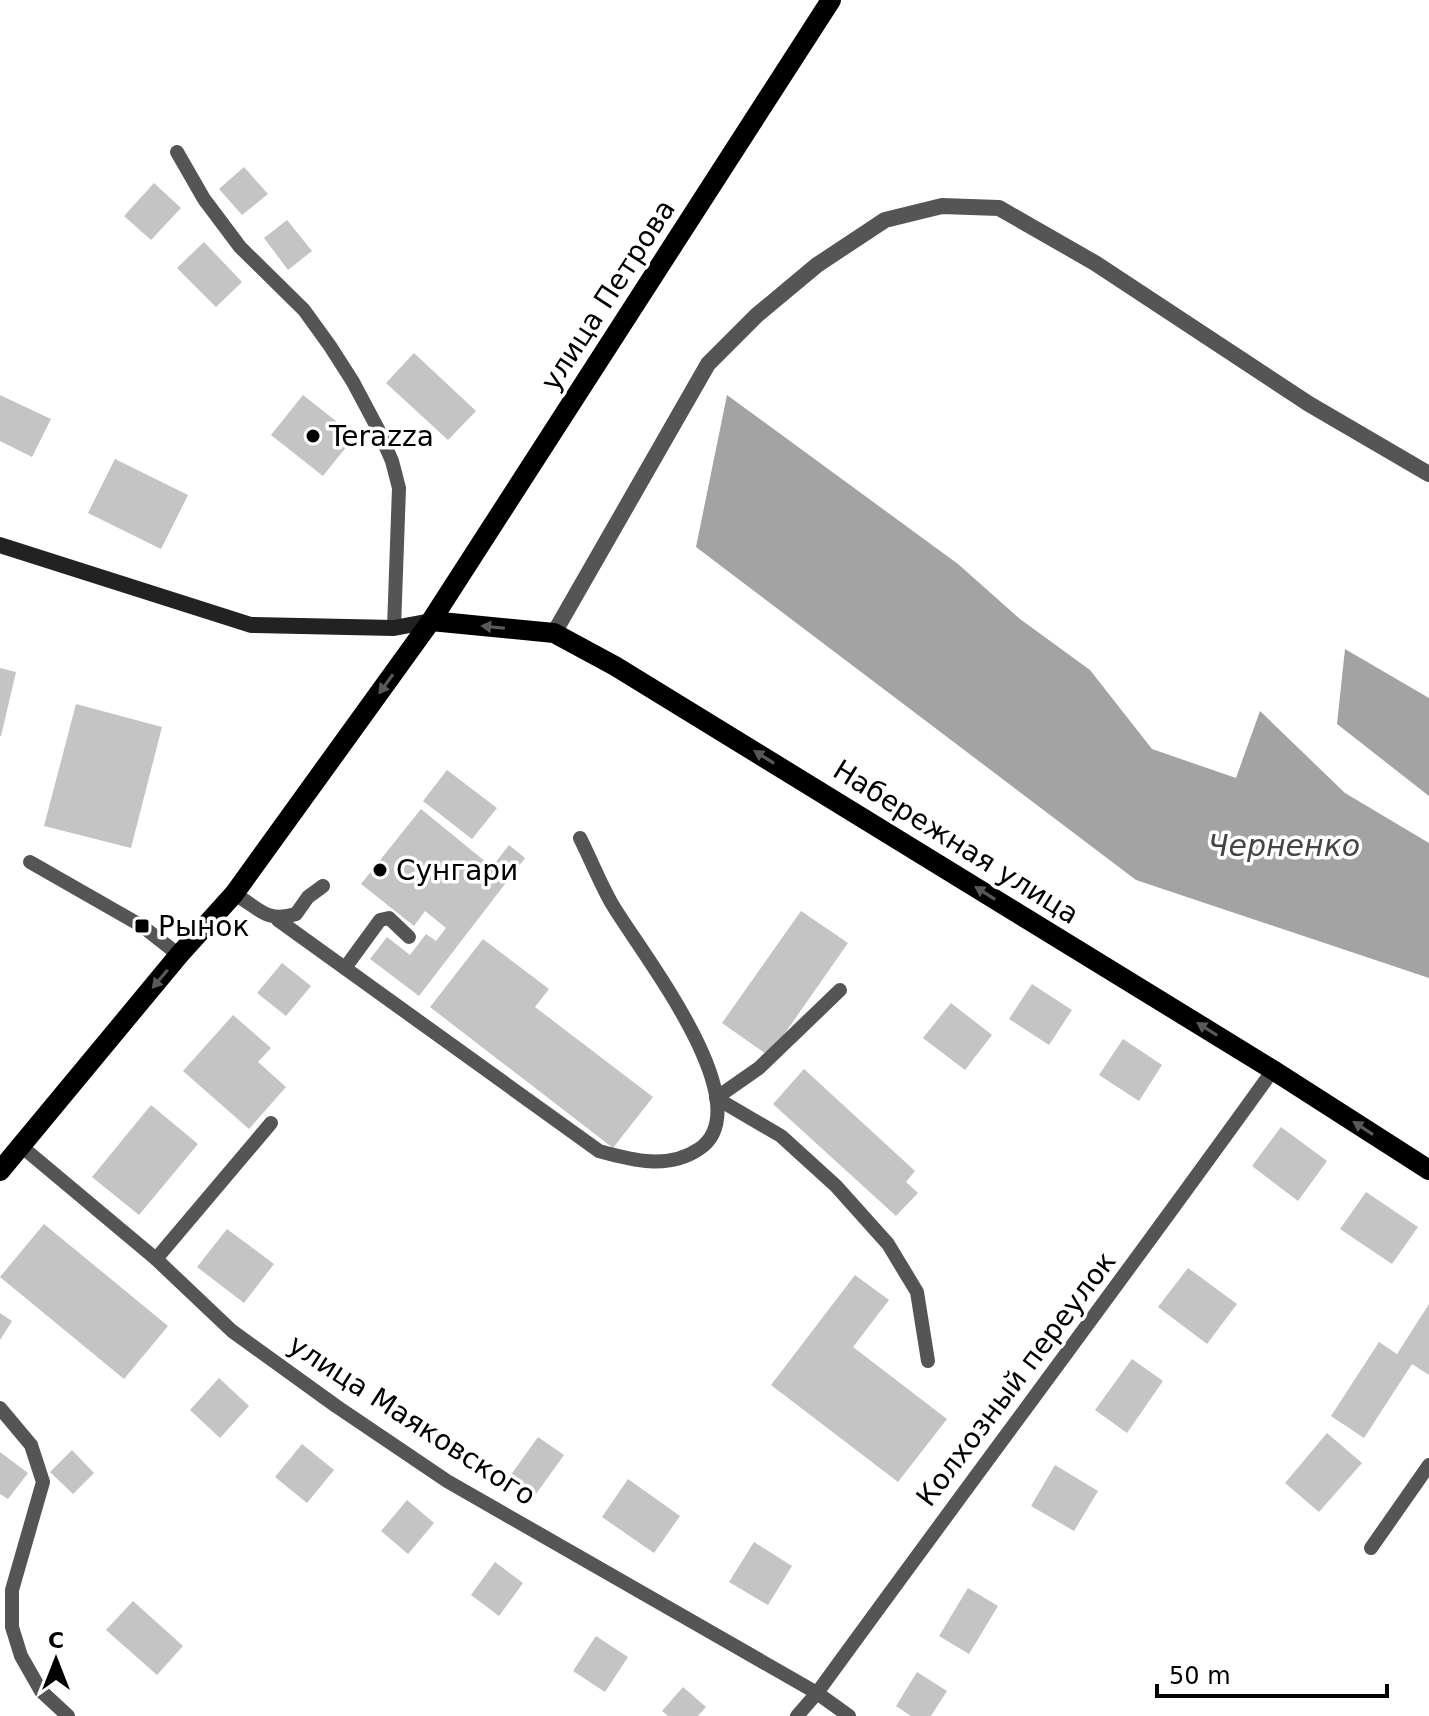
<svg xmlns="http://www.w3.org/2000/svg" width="1429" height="1716" viewBox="0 0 1429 1716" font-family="'DejaVu Sans',sans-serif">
	<rect width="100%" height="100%" fill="#fff"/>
	<g fill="#a3a3a3">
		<path d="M727 395 958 564 1020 619 1090 670 1152 749 1236 778 1260 711 1345 793 1429 843V978L1136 880 696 547Z"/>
		<path d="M1345 649 1429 698V796L1337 724Z"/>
	</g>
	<g fill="#c4c4c4">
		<path d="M244 167 268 194 242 215 219 189Z"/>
		<path d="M154 183 181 208 151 240 124 216Z"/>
		<path d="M287 220 312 251 288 270 264 238Z"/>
		<path d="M204 242 242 282 216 307 177 268Z"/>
		<path d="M414 353 476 411 448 440 386 383Z"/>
		<path d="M0 395 51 419 32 457 0 441Z"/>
		<path d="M303 395 355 436 323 476 271 435Z"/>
		<path d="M115 459 188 495 161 549 88 513Z"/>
		<path d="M0 668 16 672 1 736H0Z"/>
		<path d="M76 704 162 727 131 848 44 826Z"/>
		<path d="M447 770 497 808 472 839 423 801Z"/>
		<path d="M421 809 492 867 509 845 525 858 419 996 370 959 387 937 410 955 426 934 436 941 446 928 425 911 414 926 361 884Z"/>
		<path d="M801 911 848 943 769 1056 722 1023Z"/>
		<path d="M483 939 549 989 535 1007 653 1097 613 1148 430 1007Z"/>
		<path d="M282 963 311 986 286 1016 257 993Z"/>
		<path d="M1032 984 1072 1010 1049 1045 1009 1019Z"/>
		<path d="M951 1003 992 1035 965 1070 923 1038Z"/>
		<path d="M233 1015 271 1048 258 1062 286 1087 249 1129 183 1071Z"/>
		<path d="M1123 1039 1162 1065 1139 1101 1099 1075Z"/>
		<path d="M804 1069 915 1171 906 1182 918 1193 896 1216 773 1104Z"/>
		<path d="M151 1105 198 1144 139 1215 92 1177Z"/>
		<path d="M1281 1127 1327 1161 1298 1201 1252 1166Z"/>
		<path d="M1366 1192 1418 1227 1392 1264 1340 1229Z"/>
		<path d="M44 1224 168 1326 124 1379 0 1277Z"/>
		<path d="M227 1229 274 1264 244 1303 197 1267Z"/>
		<path d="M1188 1268 1237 1304 1207 1344 1158 1307Z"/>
		<path d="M855 1275 889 1300 853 1347 947 1419 898 1482 771 1385Z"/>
		<path d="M1429 1304V1375L1412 1364 1364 1438 1331 1416 1379 1342 1397 1354Z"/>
		<path d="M0 1313 12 1321 0 1340Z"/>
		<path d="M1132 1359 1163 1381 1127 1433 1095 1410Z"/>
		<path d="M219 1378 249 1406 220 1438 190 1410Z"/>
		<path d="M1327 1433 1362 1463 1319 1512 1285 1483Z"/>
		<path d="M538 1437 564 1455 536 1494 510 1476Z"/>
		<path d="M302 1444 334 1470 307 1503 275 1477Z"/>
		<path d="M72 1450 94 1473 73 1494 50 1472Z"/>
		<path d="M0 1452 28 1473 8 1499 0 1494Z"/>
		<path d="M1055 1465 1098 1491 1074 1531 1031 1506Z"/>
		<path d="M628 1479 680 1516 654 1553 602 1517Z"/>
		<path d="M407 1500 434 1523 408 1554 381 1531Z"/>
		<path d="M754 1542 792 1566 768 1605 729 1582Z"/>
		<path d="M495 1562 523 1583 499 1616 471 1595Z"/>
		<path d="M968 1588 998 1606 969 1654 939 1636Z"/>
		<path d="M133 1601 183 1646 157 1675 106 1630Z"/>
		<path d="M596 1636 628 1657 605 1692 573 1671Z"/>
		<path d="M917 1672 947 1691 931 1716H911L896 1706Z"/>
		<path d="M683 1687 706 1707 698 1716H668L662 1711Z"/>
	</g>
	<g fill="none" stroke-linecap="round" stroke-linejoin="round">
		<g stroke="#555" stroke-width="14">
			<path d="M177 152 204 199 240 247 304 310 330 346 353 382 378 429 392 461 399 488 394 628"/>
			<path d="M30 862 142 926 179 955"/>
			<path d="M234 894C260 908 265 923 296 914L308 897 323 886"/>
			<path d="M278 920 599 1151C632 1160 668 1170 699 1149 764 1106 639 950 612 904 600 883 591 860 580 838"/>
			<path d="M345 968 380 920 389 918 409 937"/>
			<path d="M840 990 759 1068 716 1098 781 1136 836 1186 888 1244 917 1292 928 1361"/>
			<path d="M21 1146 156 1259 232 1331 336 1406 447 1481 817 1693 849 1716"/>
			<path d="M156 1259 271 1123"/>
			<path d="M0 1408 31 1445 43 1482 12 1590V1627L21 1656 41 1691 68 1716"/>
			<path d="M1371 1548 1429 1465"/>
			<path d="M797 1716 817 1693C968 1485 1123 1279 1273 1070"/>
		</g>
		<path stroke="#555" stroke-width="16" d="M554 633 708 364 757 315 817 265 885 220 942 206 999 208 1095 263 1309 404 1429 474"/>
		<path stroke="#222" stroke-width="16" d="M0 545 251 625 394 628 431 621"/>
		<g stroke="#000" stroke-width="20">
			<path d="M431 621 554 633 615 666 1273 1070 1429 1170"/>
			<path d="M0 1171 179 955 234 894 431 621 831 0"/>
		</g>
	</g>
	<defs><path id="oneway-solid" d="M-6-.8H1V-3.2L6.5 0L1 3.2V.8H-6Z" transform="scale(2)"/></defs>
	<g fill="#595959">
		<use href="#oneway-solid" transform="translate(493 627) rotate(-174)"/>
		<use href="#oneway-solid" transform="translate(386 684) rotate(126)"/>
		<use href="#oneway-solid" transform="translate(764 757) rotate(-148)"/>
		<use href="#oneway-solid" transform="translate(985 893) rotate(-148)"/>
		<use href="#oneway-solid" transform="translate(160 979) rotate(130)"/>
		<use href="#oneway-solid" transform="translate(1207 1029) rotate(-148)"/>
		<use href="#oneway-solid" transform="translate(1363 1128) rotate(-147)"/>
	</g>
	<g fill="#000" stroke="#fff" stroke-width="3">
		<circle cx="313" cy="436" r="8"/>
		<circle cx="380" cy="870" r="8"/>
		<rect x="134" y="918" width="16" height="16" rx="4"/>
	</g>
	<g text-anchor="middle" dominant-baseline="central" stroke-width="7" stroke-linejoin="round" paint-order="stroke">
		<g font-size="28" fill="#000" stroke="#fff">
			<text transform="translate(608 295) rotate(-57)">улица Петрова</text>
			<text transform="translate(956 842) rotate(32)">Набережная улица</text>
			<text transform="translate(1016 1379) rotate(-53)">Колхозный переулок</text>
			<text transform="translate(412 1420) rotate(33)">улица Маяковского</text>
		</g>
		<g font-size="28" fill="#000" stroke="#fff" text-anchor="start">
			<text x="329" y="436">Terazza</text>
			<text x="396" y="870">Сунгари</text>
			<text x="158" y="926">Рынок</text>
		</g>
		<g font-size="30" font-style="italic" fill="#444" stroke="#fff">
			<text x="1284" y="845">Черненко</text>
		</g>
	</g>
	<g transform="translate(56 1660)" stroke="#ffffff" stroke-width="6" paint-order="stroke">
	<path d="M0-6L14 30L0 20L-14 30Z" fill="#000000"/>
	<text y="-12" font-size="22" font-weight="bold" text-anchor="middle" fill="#000000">С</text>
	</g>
	<path d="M1157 1684v12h230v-12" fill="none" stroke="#000000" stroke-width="4"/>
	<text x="1169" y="1684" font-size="24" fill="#000000" stroke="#ffffff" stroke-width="6" paint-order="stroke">50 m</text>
</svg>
